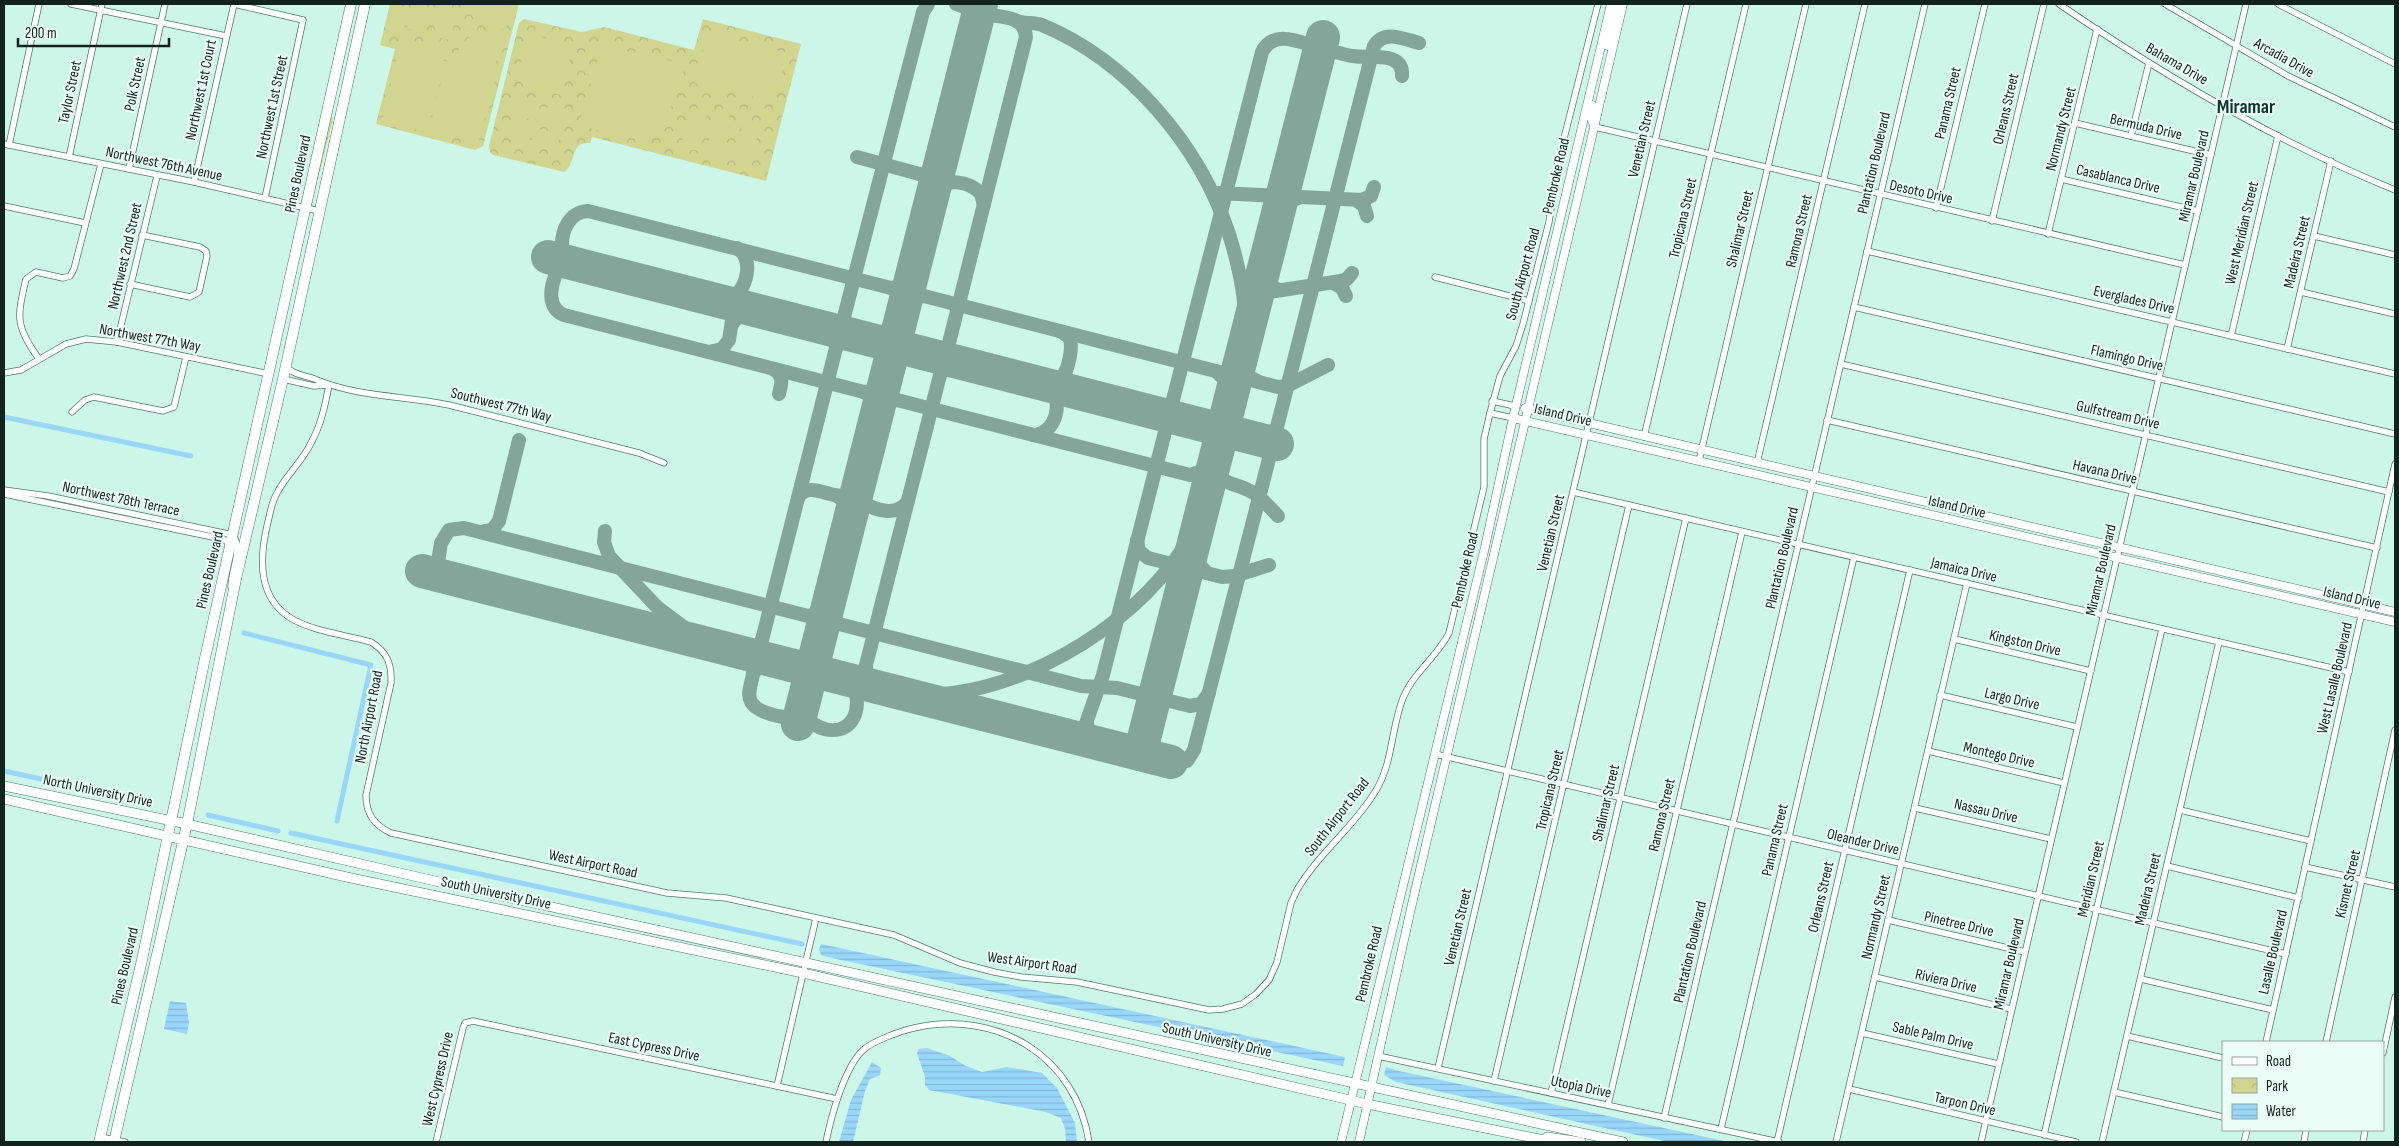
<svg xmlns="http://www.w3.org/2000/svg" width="2399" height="1146" viewBox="0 0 2399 1146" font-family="'Sofia Sans Condensed',sans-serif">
	<defs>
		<pattern id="grass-dots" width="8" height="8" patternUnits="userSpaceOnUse" patternTransform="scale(1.25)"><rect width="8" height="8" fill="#d1d590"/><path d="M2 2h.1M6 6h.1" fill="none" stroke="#b2b77c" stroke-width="1.8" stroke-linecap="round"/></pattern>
		<pattern id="park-crowns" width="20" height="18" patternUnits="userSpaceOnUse" patternTransform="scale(1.25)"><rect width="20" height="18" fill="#d1d590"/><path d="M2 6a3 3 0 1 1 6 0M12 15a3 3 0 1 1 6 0" fill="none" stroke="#b2b77c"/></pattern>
		<pattern id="water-rules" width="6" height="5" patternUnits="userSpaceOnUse" patternTransform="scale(1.25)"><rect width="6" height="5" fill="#98d6fa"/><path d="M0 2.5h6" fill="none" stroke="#82b7d6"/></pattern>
	</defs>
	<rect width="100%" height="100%" fill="#cbf6e8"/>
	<path fill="url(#grass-dots)" d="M330 113 333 119 313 199 311 198Z"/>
	<g fill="url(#park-crowns)">
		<path d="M390 4H519L483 146 475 150 376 124 395 49 380 45Z"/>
		<path d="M524 19 582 32 604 27 694 50 703 19 801 44 766 181 592 137 590 143C569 141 577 164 564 172L493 155 490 152 489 146 519 23Z"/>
	</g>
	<g fill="#d1d590">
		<path d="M392 4 409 8 403 32 387 28Z"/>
		<path d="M413 4 429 8 423 32 407 29Z"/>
		<path d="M468 4H512L506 30C484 27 475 27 468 4Z"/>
		<path d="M439 12 456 16 450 40 433 36Z"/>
		<path d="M485 30 503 35 494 71 497 72 478 144 429 131 446 61 455 62C460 42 466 37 485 30Z"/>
		<path d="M525 33 573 45 561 95C525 86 514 69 525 33Z"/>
		<path d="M707 33 788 53 775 102 695 83Z"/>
		<path d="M401 40 446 50 427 132 382 122Z"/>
		<path d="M602 46 685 64C671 131 646 151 579 124Z"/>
		<path d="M513 99 539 105 535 121 509 114Z"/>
		<path d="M541 106 566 112 562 128 537 121Z"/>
		<path d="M690 108 707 113 698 151 681 147Z"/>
		<path d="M715 114 732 118 723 156 706 152Z"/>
		<path d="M507 121 533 128 529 144 503 137Z"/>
		<path d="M743 122 760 126 750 164 734 160Z"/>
		<path d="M535 128 560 135 556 150 531 144Z"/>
	</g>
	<g fill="url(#water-rules)">
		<path d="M821 944 1345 1057 1343 1066 827 957 821 955 819 949Z"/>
		<path d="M170 1001 186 1003 189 1023 187 1034 164 1029Z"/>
		<path d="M927 1048 950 1056 966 1066 982 1072 1007 1067 1042 1073 1057 1088 1075 1123 1077 1142H1066L1065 1129 1061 1118 1046 1112 929 1090 925 1085V1077L917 1053 919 1049Z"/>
		<path d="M872 1062 881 1068 880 1075 870 1079 865 1091 853 1142H839L851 1100Z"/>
		<path d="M1386 1067 1399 1071 1729 1142H1669L1396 1082 1384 1075Z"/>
	</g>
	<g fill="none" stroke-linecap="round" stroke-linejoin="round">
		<g stroke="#98d6fa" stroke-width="5">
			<path d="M4 417 191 456"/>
			<path d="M244 633 371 665 337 821"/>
			<path d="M4 771 74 786"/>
			<path d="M87 789 140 801"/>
			<path d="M208 815 278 831"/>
			<path d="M291 833 802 944"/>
		</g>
		<g stroke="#84a59a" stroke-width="14">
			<path d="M956 4C964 6 970 10 978 13 994 18 1024 12 1026 37L949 343V352L958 362"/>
			<path d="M1016 21C1025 24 1034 22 1042 25 1129 61 1200 146 1229 234 1238 263 1246 296 1245 327 1245 339 1240 353 1243 365 1244 372 1250 378 1257 381"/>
			<path d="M1315 67 1322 53C1332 49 1343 55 1353 56 1369 59 1404 50 1402 76"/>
			<path d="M857 157 923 175 931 182 934 191"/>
			<path d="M921 174 931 173 941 165"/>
			<path d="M934 191C945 177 970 181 981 194L984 205"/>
			<path d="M1218 193 1362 200 1371 196 1374 187"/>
			<path d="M1356 200 1364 206 1367 216"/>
			<path d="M1276 220 1284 204 1298 198"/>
			<path d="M1264 268C1263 280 1268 287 1280 290"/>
			<path d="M1333 283 1342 288 1346 296"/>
			<path d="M891 288 904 286 911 278"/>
			<path d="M724 302C745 298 757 260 737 248"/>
			<path d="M905 305 900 293 891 288 588 211C569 212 561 231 562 248 562 252 564 256 563 260 563 265 558 269 556 274 550 288 547 308 564 315L864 392 874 398 878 409 886 402 897 400 1190 475 1206 470 1215 458C1216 488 1232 480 1252 492 1262 498 1270 508 1278 516"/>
			<path d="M905 305 914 297 924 296 1278 387 1287 386 1328 365"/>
			<path d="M1253 311 1260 299 1269 292 1341 281 1347 279 1352 273"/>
			<path d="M733 323 741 312 751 309"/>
			<path d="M825 328 837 326 844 317 923 12 928 4"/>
			<path d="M836 348 844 338 855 336"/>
			<path d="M709 352 722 349 729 340 733 314 724 302"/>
			<path d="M931 355 939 363 940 375"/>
			<path d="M773 369C784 375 782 383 779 394"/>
			<path d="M1216 371 1228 383 1230 400"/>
			<path d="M1065 372 1066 383 1075 392"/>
			<path d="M1047 385C1053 384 1058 383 1062 378 1068 370 1074 346 1069 337L1060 331"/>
			<path d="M864 392 875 391 885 382"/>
			<path d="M1156 413 1167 409 1173 400 1262 52C1274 28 1301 43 1320 48"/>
			<path d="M1033 435C1057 435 1065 397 1047 385"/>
			<path d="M1259 439 1268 437 1277 427 1374 46C1384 29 1404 39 1419 43"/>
			<path d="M858 487 862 501C874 511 898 517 908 501"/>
			<path d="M838 497 847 502 851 514"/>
			<path d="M798 498C811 475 843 512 858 487"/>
			<path d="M605 531 604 542 609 556 657 607 689 631 733 650"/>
			<path d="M481 532 492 530 499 521 519 440"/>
			<path d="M1137 540 1139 551 1148 558 1222 577 1234 576 1269 565"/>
			<path d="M1194 542 1195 560 1207 573"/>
			<path d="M452 578 437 568 441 543 449 530 464 528 808 616 821 613 828 605 830 616 839 624 1081 686 1117 688 1190 706 1201 704 1209 693"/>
			<path d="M743 653 756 649 762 640 836 348 834 335 825 328"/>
			<path d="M743 653C775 673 716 705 783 717 791 718 798 713 802 706"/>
			<path d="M866 667 868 680 878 688"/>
			<path d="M753 674 760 664 772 660"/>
			<path d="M847 680 858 677 865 669 940 375 947 366 958 362"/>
			<path d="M897 692C916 694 934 696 953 693 1050 680 1165 604 1202 512"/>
			<path d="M802 706C803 724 830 736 845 727 860 719 861 689 847 680"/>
			<path d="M1087 723 1089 738 1104 745"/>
			<path d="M1073 737 1085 726 1103 675 1165 432 1164 421 1156 413"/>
			<path d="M1171 762 1187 761 1194 750 1269 459 1267 446 1259 439"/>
		</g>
		<g stroke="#84a59a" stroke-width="34">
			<path d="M548 257 1277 444"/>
			<path d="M422 571 1171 762"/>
			<path d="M798 724 981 4"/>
			<path d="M1140 754 1323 37"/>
		</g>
		<g stroke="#51796d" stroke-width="7">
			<g id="street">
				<path d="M71 4 226 36"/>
				<path d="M234 4 303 20 265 198"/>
				<path d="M2059 4C2164 76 2277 142 2395 190"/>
				<path d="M2165 4 2288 76 2395 127"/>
				<path d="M2278 4 2395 64"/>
				<path d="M2075 123 2211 155"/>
				<path d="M1595 127 2185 265"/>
				<path d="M2131 136 2149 63"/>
				<path d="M4 144 194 182 319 211"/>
				<path d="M9 145 39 4"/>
				<path d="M69 157 102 4"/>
				<path d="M129 169 165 4"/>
				<path d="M2061 179 2198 211"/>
				<path d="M194 182 234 4"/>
				<path d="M4 206 85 223"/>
				<path d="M1936 208 1985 4"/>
				<path d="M1992 221 2044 4"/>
				<path d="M2048 234 2097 29"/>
				<path d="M2314 236 2395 255"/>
				<path d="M1867 251 2395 374"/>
				<path d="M1435 277 1529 301"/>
				<path d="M130 284 190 297 199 292 207 256 206 251 200 247 142 235"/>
				<path d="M2301 292 2395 314"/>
				<path d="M1854 307 2395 434"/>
				<path d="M2231 336 2278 136"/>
				<path d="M117 342 157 176"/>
				<path d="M2287 349 2331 161"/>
				<path d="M39 359C15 326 17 317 26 279L36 272 63 278 70 276 74 269 101 164"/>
				<path d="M1841 364 2389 492"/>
				<path d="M286 367C295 376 306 375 317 380 362 398 403 395 449 405L639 453 664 463"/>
				<path d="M4 373 21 370 66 344 86 339 117 342 269 374"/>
				<path d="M283 379 314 386 329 385"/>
				<path d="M329 385C325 406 321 425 311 443 302 462 286 475 277 493 271 503 270 515 267 526 259 561 258 600 294 620 317 632 346 635 371 642 387 652 392 664 391 683L366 795C366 814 374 825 391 833L667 893 726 898 894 935 960 963 994 972 1021 977 1077 982 1209 1010 1223 1009 1242 1004 1256 994 1269 980 1277 962 1291 903 1297 890C1318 854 1353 828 1375 792 1393 764 1391 728 1403 698 1413 673 1437 657 1449 633L1484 487V439L1490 413 1500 376 1516 346 1523 324 1549 222 1557 166 1598 4"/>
				<path d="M1492 401 1515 406"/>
				<path d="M72 412 85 400 94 397 163 411 174 407 186 357"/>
				<path d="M1490 413 1513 418"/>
				<path d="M1827 420 2377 548"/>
				<path d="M1644 437 1746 4"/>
				<path d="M1699 461 1806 4"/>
				<path d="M1757 463 1865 4"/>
				<path d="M4 490 48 496 233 535C243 550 231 570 231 587"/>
				<path d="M1573 492 2349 672"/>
				<path d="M4 494 208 536 225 540 230 545"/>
				<path d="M1954 639 2091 671"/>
				<path d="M1940 695 2077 727"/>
				<path d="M1928 751 2064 783"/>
				<path d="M1435 754 2286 954"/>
				<path d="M1915 808 2051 839"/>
				<path d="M2180 810 2311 841"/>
				<path d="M2167 866 2299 898"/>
				<path d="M2305 867 2395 887"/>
				<path d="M1888 920 2025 952"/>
				<path d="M1875 977 2011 1009"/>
				<path d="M2141 979 2273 1010"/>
				<path d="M1862 1033 1998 1064"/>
				<path d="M2127 1036 2223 1058"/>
				<path d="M2266 1042 2395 464"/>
				<path d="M2326 1042 2395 730"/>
				<path d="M2383 1053 2395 997"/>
				<path d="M1378 1056 1779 1142"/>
				<path d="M1438 1068 1687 4"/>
				<path d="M1494 1081 1629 505"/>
				<path d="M777 1086 816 918"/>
				<path d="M1849 1089 2076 1142"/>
				<path d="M2114 1092 2223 1117"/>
				<path d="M1551 1093 1686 518"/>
				<path d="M1608 1105 1742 532"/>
				<path d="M1664 1118 1925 4"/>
				<path d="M1721 1129 1854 557"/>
				<path d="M2044 1135 2162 629"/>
				<path d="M100 1137 125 1142"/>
				<path d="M436 1142 463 1028 465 1023 473 1021 837 1099"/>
				<path d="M826 1142C831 1117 844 1069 862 1051 872 1041 901 1031 914 1028 997 1009 1076 1056 1089 1142"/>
				<path d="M1777 1142 1910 570"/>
				<path d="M1836 1142 1967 583"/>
				<path d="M1981 1142 2246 4"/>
				<path d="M2102 1142 2219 642"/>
				<path d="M2244 1142 2247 1130"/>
				<path d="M2304 1142 2306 1130"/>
				<path d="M2363 1142 2365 1130"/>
			</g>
		</g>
		<g stroke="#51796d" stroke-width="9">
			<g id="secondary">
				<path d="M1608 46 1616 8 1614 4"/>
				<path d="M1592 105 1590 116 1595 127"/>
				<path d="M1525 408 2395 612"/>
				<path d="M1513 418 2395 622"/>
				<path d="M1341 1142 1485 547 1513 418 1611 4"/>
				<path d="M1359 1142 1412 904 1623 4"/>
			</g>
		</g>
		<g stroke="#51796d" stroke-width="10">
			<g id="primary">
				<path d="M4 786 187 824 470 889 1623 1142"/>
				<path d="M4 799 351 878 803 973 1367 1104 1554 1142"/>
				<path d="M1547 1137 1581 1142"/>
			</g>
		</g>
		<g stroke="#51796d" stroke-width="11">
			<g id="highway">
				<path d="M99 1142 142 960 205 658 351 4"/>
				<path d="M114 1142 187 824 236 579 283 379 365 4"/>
			</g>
		</g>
		<use href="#street" stroke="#fff" stroke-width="5.5"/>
		<use href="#secondary" stroke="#fff" stroke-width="8"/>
		<use href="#primary" stroke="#fff" stroke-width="9"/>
		<use href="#highway" stroke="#fff" stroke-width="10"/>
	</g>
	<g text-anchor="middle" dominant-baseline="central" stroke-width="4.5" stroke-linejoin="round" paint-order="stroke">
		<g font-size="15" fill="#12231e" stroke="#ecfdf7">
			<text transform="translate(2284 58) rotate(29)">Arcadia Drive</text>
			<text transform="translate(2177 64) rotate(30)">Bahama Drive</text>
			<text transform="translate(135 84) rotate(-78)">Polk Street</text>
			<text transform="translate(201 90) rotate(-78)">Northwest 1st Court</text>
			<text transform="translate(70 92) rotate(-78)">Taylor Street</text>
			<text transform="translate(1948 103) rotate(-77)">Panama Street</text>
			<text transform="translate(272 107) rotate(-78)">Northwest 1st Street</text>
			<text transform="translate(2006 109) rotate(-77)">Orleans Street</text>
			<text transform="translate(2146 127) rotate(13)">Bermuda Drive</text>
			<text transform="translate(2061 129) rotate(-76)">Normandy Street</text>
			<text transform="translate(1642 139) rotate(-77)">Venetian Street</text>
			<text transform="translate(1874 163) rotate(-77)">Plantation Boulevard</text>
			<text transform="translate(164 164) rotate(12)">Northwest 76th Avenue</text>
			<text transform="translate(298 174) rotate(-78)">Pines Boulevard</text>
			<text transform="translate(1556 176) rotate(-77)">Pembroke Road</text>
			<text transform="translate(2194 176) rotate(-77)">Miramar Boulevard</text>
			<text transform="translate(2118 179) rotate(13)">Casablanca Drive</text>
			<text transform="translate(1921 192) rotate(13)">Desoto Drive</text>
			<text transform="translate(1683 218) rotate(-77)">Tropicana Street</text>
			<text transform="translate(1740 229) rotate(-77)">Shalimar Street</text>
			<text transform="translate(1799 231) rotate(-77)">Ramona Street</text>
			<text transform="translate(2242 233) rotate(-77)">West Meridian Street</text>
			<text transform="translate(2297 252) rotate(-77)">Madeira Street</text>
			<text transform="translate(125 256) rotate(-77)">Northwest 2nd Street</text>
			<text transform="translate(1523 274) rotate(-75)">South Airport Road</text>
			<text transform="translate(2134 300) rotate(13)">Everglades Drive</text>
			<text transform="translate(150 338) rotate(10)">Northwest 77th Way</text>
			<text transform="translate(2127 358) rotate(13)">Flamingo Drive</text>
			<text transform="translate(501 405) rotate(14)">Southwest 77th Way</text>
			<text transform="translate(1563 415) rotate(13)">Island Drive</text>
			<text transform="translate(2118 415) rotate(13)">Gulfstream Drive</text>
			<text transform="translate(2105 472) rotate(13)">Havana Drive</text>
			<text transform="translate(121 499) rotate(12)">Northwest 78th Terrace</text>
			<text transform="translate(1957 507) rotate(13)">Island Drive</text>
			<text transform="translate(1551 533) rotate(-77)">Venetian Street</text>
			<text transform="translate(1782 558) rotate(-77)">Plantation Boulevard</text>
			<text transform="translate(210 570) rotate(-77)">Pines Boulevard</text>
			<text transform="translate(1465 570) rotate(-77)">Pembroke Road</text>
			<text transform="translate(1964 570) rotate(13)">Jamaica Drive</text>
			<text transform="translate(2101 570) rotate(-77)">Miramar Boulevard</text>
			<text transform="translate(2352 598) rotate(13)">Island Drive</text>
			<text transform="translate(2025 643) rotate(13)">Kingston Drive</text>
			<text transform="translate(2335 678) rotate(-77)">West Lasalle Boulevard</text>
			<text transform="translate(2012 699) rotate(13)">Largo Drive</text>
			<text transform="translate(369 717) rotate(-79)">North Airport Road</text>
			<text transform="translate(1999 755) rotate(13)">Montego Drive</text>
			<text transform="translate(1550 790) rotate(-77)">Tropicana Street</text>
			<text transform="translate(98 791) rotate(12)">North University Drive</text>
			<text transform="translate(1606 803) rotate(-77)">Shalimar Street</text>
			<text transform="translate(1986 811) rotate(13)">Nassau Drive</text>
			<text transform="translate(1662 815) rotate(-77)">Ramona Street</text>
			<text transform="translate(1337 817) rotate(-52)">South Airport Road</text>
			<text transform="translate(1775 840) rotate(-77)">Panama Street</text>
			<text transform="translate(1863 842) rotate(13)">Oleander Drive</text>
			<text transform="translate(593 864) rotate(12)">West Airport Road</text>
			<text transform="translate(2091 879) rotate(-77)">Meridian Street</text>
			<text transform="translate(2348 884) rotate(-77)">Kismet Street</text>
			<text transform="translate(2148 889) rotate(-77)">Madeira Street</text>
			<text transform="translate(496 893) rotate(12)">South University Drive</text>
			<text transform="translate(1821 897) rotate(-77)">Orleans Street</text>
			<text transform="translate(1876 917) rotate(-77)">Normandy Street</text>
			<text transform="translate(1959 924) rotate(13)">Pinetree Drive</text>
			<text transform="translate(1458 927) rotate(-77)">Venetian Street</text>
			<text transform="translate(1690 952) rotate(-77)">Plantation Boulevard</text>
			<text transform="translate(2273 952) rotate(-77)">Lasalle Boulevard</text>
			<text transform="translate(1032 963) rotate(8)">West Airport Road</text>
			<text transform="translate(1369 964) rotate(-77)">Pembroke Road</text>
			<text transform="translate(2009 964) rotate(-77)">Miramar Boulevard</text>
			<text transform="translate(125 966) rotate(-77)">Pines Boulevard</text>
			<text transform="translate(1946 981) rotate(13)">Riviera Drive</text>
			<text transform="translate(1933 1036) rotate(13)">Sable Palm Drive</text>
			<text transform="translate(1217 1040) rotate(13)">South University Drive</text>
			<text transform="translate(654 1047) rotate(12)">East Cypress Drive</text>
			<text transform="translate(438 1079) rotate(-77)">West Cypress Drive</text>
			<text transform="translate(1581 1087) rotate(12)">Utopia Drive</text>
			<text transform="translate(1965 1104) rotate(13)">Tarpon Drive</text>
		</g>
		<g font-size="20" font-weight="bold" fill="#0c352b" stroke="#ecfdf7">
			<text x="2246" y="107">Miramar</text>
		</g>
	</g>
	<rect width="2399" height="1146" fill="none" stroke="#12231e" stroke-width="10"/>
	<rect x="2222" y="1041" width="162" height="90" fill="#ecfdf7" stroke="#95a6a0"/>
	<rect x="2232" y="1057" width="25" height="8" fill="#ffffff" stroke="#95a6a0"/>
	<text x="2266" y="1066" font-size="15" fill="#12231e">Road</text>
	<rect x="2232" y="1078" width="25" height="15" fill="url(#park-crowns)" stroke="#95a6a0"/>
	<text x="2266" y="1091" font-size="15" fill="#12231e">Park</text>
	<rect x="2232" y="1104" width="25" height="15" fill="url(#water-rules)" stroke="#95a6a0"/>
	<text x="2266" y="1116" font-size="15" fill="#12231e">Water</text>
	<path d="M18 38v8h151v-8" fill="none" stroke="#12231e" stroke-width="2.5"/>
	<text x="25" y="38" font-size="15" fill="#12231e" stroke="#ecfdf7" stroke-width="4" paint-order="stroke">200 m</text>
</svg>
